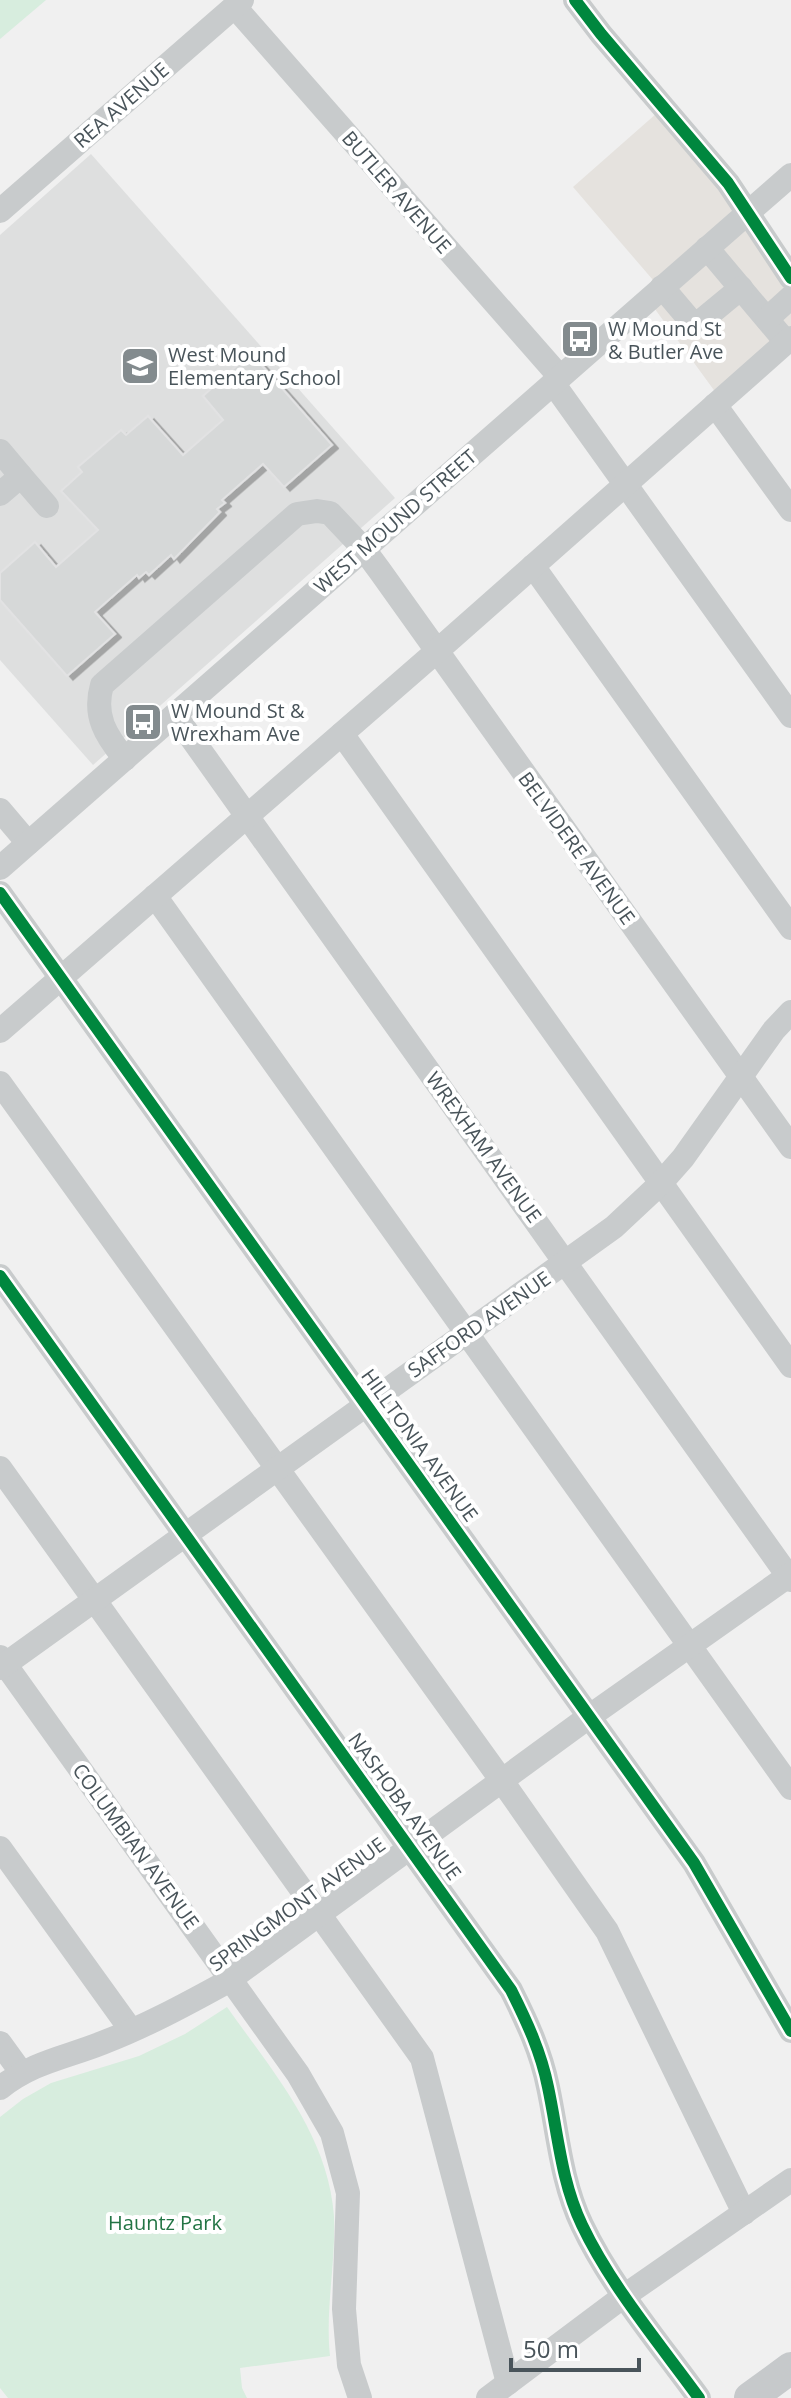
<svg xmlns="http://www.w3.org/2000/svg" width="791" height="2398" viewBox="0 0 791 2398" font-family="'Open Sans',sans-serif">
	<defs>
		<filter id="shadow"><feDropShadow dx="6" dy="3.5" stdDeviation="0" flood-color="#0004"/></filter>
	</defs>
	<rect width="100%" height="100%" fill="#f0f0f0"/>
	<path fill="#e5e2de" d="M657 113 730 203 791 287V345L724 404 652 305 665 294 573 187Z"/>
	<path fill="#dedfdf" d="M91 154 395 498 93 765 0 660V235Z"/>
	<g fill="#d7edde">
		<path d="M0 0H46L0 39Z"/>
		<path d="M227 2007C272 2071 328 2134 334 2216 336 2263 325 2309 330 2356L240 2368 242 2388 247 2398H8L0 2388V2117L23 2099 51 2083 139 2056 185 2034Z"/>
	</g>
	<path fill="#d6d8d8" stroke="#e2e2e3" stroke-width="2" filter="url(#shadow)" d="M251 353 332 445 284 487 263 464 222 500 225 503 217 509 220 512 174 559 171 555 149 575 146 572 139 578 137 575 95 612 115 634 67 676 0 600V573L35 542 56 567 98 530 61 491 82 472 78 467 121 430 126 435 148 416 183 455 223 420 203 396Z"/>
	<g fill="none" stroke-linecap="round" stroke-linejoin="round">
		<g stroke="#c8cbcc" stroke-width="24">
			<path d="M575 0 601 34 728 183 791 278"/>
			<path d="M235 7 560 377"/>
			<path d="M0 211 242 0"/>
			<path d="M707 248 786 342"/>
			<path d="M662 287 695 326 741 288"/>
			<path d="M767 319 791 297"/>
			<path d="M553 383 791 716"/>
			<path d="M715 405 791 510"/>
			<path d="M0 451 21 476 0 494"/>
			<path d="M21 476 47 506"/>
			<path d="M533 566 791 928"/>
			<path d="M175 715 791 1580"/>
			<path d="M342 734 791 1366"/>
			<path d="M125 759C106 736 93 716 102 685L297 514 317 511 330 513 363 548 380 571 791 1147"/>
			<path d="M0 810 28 843"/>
			<path d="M0 868 791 175"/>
			<path d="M0 893 694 1863 791 2031"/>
			<path d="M155 896 791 1788"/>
			<path d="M0 1031 437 651 791 338"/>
			<path d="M0 1083 502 1781 607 1931 744 2213"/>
			<path d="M0 1276 511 1990C527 2022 541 2052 548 2087 558 2134 561 2181 582 2225 611 2286 659 2343 699 2398"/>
			<path d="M0 1468 422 2058 508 2383"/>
			<path d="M0 1657 298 2074 332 2133 348 2193 344 2309 349 2365 360 2398"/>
			<path d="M0 1668 614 1227 660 1184 683 1158 774 1030 791 1012"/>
			<path d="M0 1848 131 2030"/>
			<path d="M0 2043 21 2072"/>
			<path d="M0 2088C33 2062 64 2058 102 2043 144 2027 185 2005 225 1983L590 1716 791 1574"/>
			<path d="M488 2398 624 2296 791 2180"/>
		</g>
		<path stroke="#c6c9cb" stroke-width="32" d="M750 2398 791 2368"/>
		<g stroke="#fff" stroke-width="17">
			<g id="cycleway">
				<path d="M575 0 601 34 728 183 791 278"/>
				<path d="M0 893 694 1863 791 2031"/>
				<path d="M0 1276 511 1990C527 2022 541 2052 548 2087 558 2134 561 2181 582 2225 611 2286 659 2343 699 2398"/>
			</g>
		</g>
		<use href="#cycleway" stroke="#00873e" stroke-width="12"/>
	</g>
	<defs>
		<g id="bus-square" transform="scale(2)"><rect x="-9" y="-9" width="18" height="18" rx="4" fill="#838b8e" stroke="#fff"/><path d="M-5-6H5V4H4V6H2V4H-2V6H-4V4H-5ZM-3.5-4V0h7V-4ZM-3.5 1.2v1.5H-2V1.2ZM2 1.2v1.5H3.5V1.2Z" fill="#fff"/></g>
		<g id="school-square" transform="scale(2)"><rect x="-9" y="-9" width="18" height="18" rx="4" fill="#838b8e" stroke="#fff"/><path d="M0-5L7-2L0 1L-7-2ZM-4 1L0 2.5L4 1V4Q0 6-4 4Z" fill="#fff"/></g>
	</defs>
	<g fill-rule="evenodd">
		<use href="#bus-square" x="580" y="339"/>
		<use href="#school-square" x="140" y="366"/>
		<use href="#bus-square" x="143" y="722"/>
	</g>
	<g text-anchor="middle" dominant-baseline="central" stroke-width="8" stroke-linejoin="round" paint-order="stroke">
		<g font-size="20" fill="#49545a" stroke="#fff">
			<text transform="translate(121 105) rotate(-41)">REA AVENUE</text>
			<text transform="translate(397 192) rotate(49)">BUTLER AVENUE</text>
			<text transform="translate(395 521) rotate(-41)">WEST MOUND STREET</text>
			<text transform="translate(577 848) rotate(54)">BELVIDERE AVENUE</text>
			<text transform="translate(484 1147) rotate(54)">WREXHAM AVENUE</text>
			<text transform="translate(479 1324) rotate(-35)">SAFFORD AVENUE</text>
			<text transform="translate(420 1445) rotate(54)">HILLTONIA AVENUE</text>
			<text transform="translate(405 1806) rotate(54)">NASHOBA AVENUE</text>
			<text transform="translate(136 1846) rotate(54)">COLUMBIAN AVENUE</text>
			<text transform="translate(297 1904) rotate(-36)">SPRINGMONT AVENUE</text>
		</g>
		<g font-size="20" fill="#49545a" stroke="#fff" text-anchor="start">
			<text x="608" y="328">W Mound St<tspan x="608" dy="23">&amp; Butler Ave</tspan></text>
			<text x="168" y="354">West Mound<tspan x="168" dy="23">Elementary School</tspan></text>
			<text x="171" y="710">W Mound St &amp;<tspan x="171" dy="23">Wrexham Ave</tspan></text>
		</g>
		<g font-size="20" fill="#227444" stroke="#fff">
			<text x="165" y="2222">Hauntz Park</text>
		</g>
	</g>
	<path d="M511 2358v12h128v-12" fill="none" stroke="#49545a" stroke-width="4"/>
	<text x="523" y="2358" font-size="24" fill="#49545a" stroke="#ffffff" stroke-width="6" paint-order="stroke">50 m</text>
</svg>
